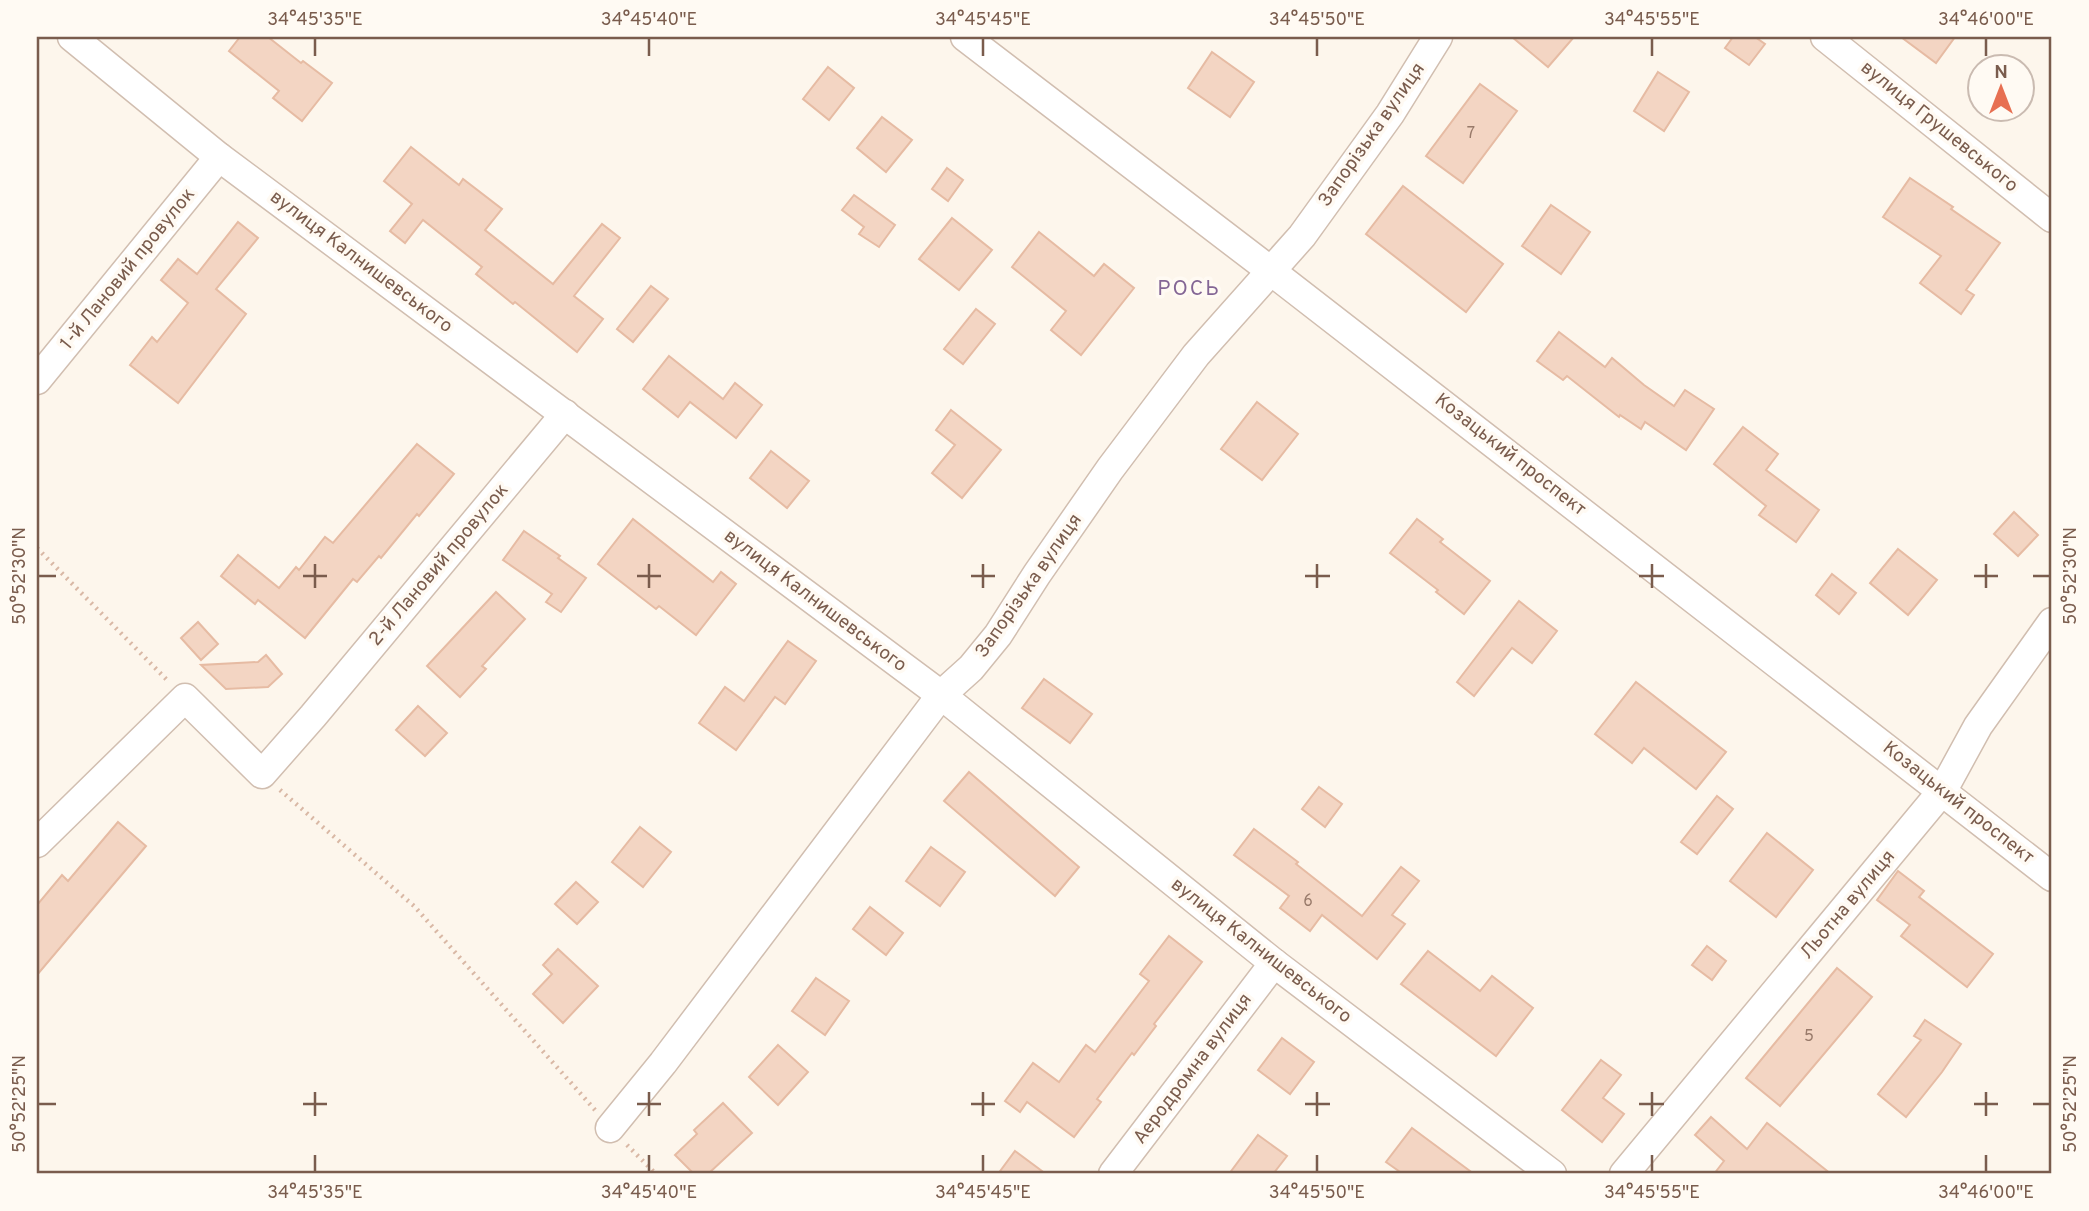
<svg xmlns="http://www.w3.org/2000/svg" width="2089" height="1211" viewBox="0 0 2089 1211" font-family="Overpass,sans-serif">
	<rect width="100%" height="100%" fill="#fdf6ec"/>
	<g fill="#f3d5c3" stroke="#e6bba3" stroke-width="2">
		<path d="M240 37H268L301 63 303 61 332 83 302 121 273 98 279 91 229 51Z"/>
		<path d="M1512 37H1574L1548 67Z"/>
		<path d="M1733 37H1755L1765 44 1749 65 1725 48Z"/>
		<path d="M1901 37H1955L1936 63Z"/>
		<path d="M1212 52 1254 82 1230 117 1188 88Z"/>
		<path d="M828 67 854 88 829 120 803 99Z"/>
		<path d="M1658 72 1689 92 1664 131 1634 111Z"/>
		<path d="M1480 84 1517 111 1463 183 1426 156Z"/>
		<path d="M882 117 912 140 886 172 857 148Z"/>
		<path d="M411 147 459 185 463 179 502 209 485 230 553 284 602 224 620 238 574 296 603 319 577 352 515 302 513 304 476 274 482 267 423 220 405 243 390 231 412 204 384 181Z"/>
		<path d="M947 168 963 180 948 201 932 189Z"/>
		<path d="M1910 178 1953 207 1951 209 2000 243 1966 290 1974 295 1961 314 1920 283 1941 256 1883 217Z"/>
		<path d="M1403 186 1503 264 1466 312 1366 234Z"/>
		<path d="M854 195 895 225 879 247 859 234 864 227 842 210Z"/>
		<path d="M1551 205 1590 232 1561 274 1522 246Z"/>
		<path d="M952 218 992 250 959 290 919 259Z"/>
		<path d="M238 222 258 238 216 289 246 314 178 403 130 365 152 337 157 342 188 303 161 280 178 259 197 274Z"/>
		<path d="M1039 232 1094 276 1104 264 1134 288 1081 355 1051 330 1066 311 1012 267Z"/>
		<path d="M651 286 668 299 633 342 617 329Z"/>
		<path d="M976 309 995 324 963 364 944 349Z"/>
		<path d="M1559 332 1605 367 1612 358 1644 385 1674 406 1685 390 1714 409 1686 450 1645 422 1641 429 1620 415 1619 417 1567 376 1563 380 1537 361Z"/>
		<path d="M669 356 723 399 735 383 762 405 736 438 690 402 678 417 643 389Z"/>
		<path d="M1257 402 1298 434 1262 480 1221 449Z"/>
		<path d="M951 410 1001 450 962 498 932 473 955 445 936 430Z"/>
		<path d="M1743 427 1778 454 1766 470 1819 510 1796 542 1759 515 1766 506 1714 464Z"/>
		<path d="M417 444 454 474 419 516 417 514 381 558 379 556 357 582 353 579 305 638 258 600 255 604 221 576 238 555 279 588 296 567 299 570 325 537 333 543Z"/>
		<path d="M771 451 809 481 787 508 750 478Z"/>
		<path d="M2014 512 2038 535 2018 556 1994 534Z"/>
		<path d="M633 519 713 582 721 572 736 584 696 635 659 606 656 609 598 564Z"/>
		<path d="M1417 519 1443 539 1440 542 1490 581 1464 614 1436 592 1438 590 1390 553Z"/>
		<path d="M524 531 560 556 558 558 586 578 561 612 546 602 552 594 503 560Z"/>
		<path d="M1898 549 1937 580 1908 615 1870 583Z"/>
		<path d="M1832 574 1856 593 1839 614 1816 595Z"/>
		<path d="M496 592 525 619 482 666 486 669 460 697 427 666Z"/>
		<path d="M1519 601 1557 631 1532 663 1512 648 1474 696 1457 682Z"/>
		<path d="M198 622 218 644 201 660 181 638Z"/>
		<path d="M788 641 816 661 785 704 775 697 736 750 699 723 725 687 744 701Z"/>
		<path d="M266 655 282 674 268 687 226 689 201 665 258 662Z"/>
		<path d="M1044 679 1092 714 1070 743 1022 708Z"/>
		<path d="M1636 682 1726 752 1696 789 1644 748 1632 763 1595 734Z"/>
		<path d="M418 706 447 733 425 756 396 730Z"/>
		<path d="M969 772 1079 867 1055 896 944 801Z"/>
		<path d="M1319 787 1342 804 1325 827 1302 809Z"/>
		<path d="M1717 796 1733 809 1697 854 1681 842Z"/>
		<path d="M118 822 146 846 37 975V905L62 875 68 881Z"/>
		<path d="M640 827 671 852 643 887 612 862Z"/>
		<path d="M1254 829 1298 862 1296 864 1362 916 1401 867 1419 881 1392 915 1405 924 1377 959 1322 915 1310 931 1280 908 1289 896 1234 855Z"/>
		<path d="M1767 833 1813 870 1776 917 1730 881Z"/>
		<path d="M931 847 965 872 940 906 906 881Z"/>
		<path d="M1898 871 1924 891 1919 897 1993 954 1967 987 1901 936 1910 925 1877 900Z"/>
		<path d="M576 882 598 902 577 924 555 904Z"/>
		<path d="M870 907 903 933 886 955 853 929Z"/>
		<path d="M1169 936 1202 962 1154 1024 1156 1026 1134 1055 1132 1053 1097 1099 1101 1102 1074 1137 1027 1102 1020 1112 1005 1101 1033 1063 1059 1082 1086 1045 1095 1052 1149 981 1140 974Z"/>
		<path d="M1707 946 1726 961 1712 980 1692 965Z"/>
		<path d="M558 949 598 986 563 1023 533 994 552 974 543 965Z"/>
		<path d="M1428 951 1480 991 1492 976 1533 1008 1496 1056 1401 984Z"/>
		<path d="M1837 968 1872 997 1780 1106 1746 1078Z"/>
		<path d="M816 978 849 1001 825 1035 792 1011Z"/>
		<path d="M1925 1020 1961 1044 1942 1072 1906 1117 1878 1094 1921 1040 1914 1036Z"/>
		<path d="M1282 1038 1314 1062 1290 1094 1258 1070Z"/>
		<path d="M778 1045 808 1072 778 1105 749 1077Z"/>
		<path d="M1601 1060 1621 1075 1603 1098 1624 1114 1602 1142 1562 1110Z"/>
		<path d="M723 1103 752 1133 708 1174H694L675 1155 697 1134 694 1130Z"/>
		<path d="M1711 1117 1747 1149 1767 1123 1831 1174H1714L1724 1161 1695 1135Z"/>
		<path d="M1412 1128 1474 1174H1403L1386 1162Z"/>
		<path d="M1258 1135 1287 1156 1273 1174H1229Z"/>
		<path d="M1015 1151 1046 1174H998Z"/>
	</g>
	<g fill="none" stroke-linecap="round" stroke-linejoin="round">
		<g stroke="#d1beb0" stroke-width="31">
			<g id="minor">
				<path d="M72 37 219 157 941 695 1274 963 1552 1174"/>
				<path d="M965 37 1271 271 2052 877"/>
				<path d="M1825 37 2052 218"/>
				<path d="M37 380 219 157"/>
				<path d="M37 843 185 698 262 774 313 716 565 414"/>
				<path d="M610 1128 663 1063 941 695 971 668 998 635 1037 574 1110 469 1196 355 1302 236 1390 114 1438 37"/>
				<path d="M1113 1174 1274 963"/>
				<path d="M1624 1174 1943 790 1978 726 2052 622"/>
			</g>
		</g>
		<g stroke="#d9b8a5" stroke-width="4.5" stroke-dasharray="2 5" stroke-linecap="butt">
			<path d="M37 548 167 680"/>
			<path d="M280 790 414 906 595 1110"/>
			<path d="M627 1145 656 1174"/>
		</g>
		<use href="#minor" stroke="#fff" stroke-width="28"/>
	</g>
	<path fill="none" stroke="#7a5c4d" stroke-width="2.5" d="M315 38V56M649 38V56M983 38V56M1317 38V56M1652 38V56M1986 38V56M315 564V588M649 564V588M983 564V588M1317 564V588M1652 564V588M1986 564V588M38 576H56M303 576H327M637 576H661M971 576H995M1305 576H1330M1639 576H1664M1974 576H1998M2033 576H2050M315 1092V1116M649 1092V1116M983 1092V1116M1317 1092V1116M1652 1092V1116M1986 1092V1116M38 1104H56M303 1104H327M637 1104H661M971 1104H995M1305 1104H1330M1639 1104H1664M1974 1104H1998M2033 1104H2050M315 1155V1172M649 1155V1172M983 1155V1172M1317 1155V1172M1652 1155V1172M1986 1155V1172"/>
	<g text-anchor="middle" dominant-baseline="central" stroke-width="7" stroke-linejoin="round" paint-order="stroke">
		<g font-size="16" fill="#987a6a">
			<text x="1471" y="134">7</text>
			<text x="1308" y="902">6</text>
			<text x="1809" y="1037">5</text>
		</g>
		<g font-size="19" fill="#7a5c4d" stroke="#fffaf3">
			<text transform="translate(1939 127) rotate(39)">вулиця Грушевського</text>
			<text transform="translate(1372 135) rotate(-55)">Запорізька вулиця</text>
			<text transform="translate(361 262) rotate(37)">вулиця Калнишевського</text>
			<text transform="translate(128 269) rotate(-51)">1-й Лановий провулок</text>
			<text transform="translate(1510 455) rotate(38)">Козацький проспект</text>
			<text transform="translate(439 565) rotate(-50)">2-й Лановий провулок</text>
			<text transform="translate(1029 586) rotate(-55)">Запорізька вулиця</text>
			<text transform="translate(815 601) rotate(37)">вулиця Калнишевського</text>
			<text transform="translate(1958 803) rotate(38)">Козацький проспект</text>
			<text transform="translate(1848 905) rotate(-50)">Льотна вулиця</text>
			<text transform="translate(1261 951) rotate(38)">вулиця Калнишевського</text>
			<text transform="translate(1193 1069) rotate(-53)">Аеродромна вулиця</text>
		</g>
		<g font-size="21" letter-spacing="2" fill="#846695" stroke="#fffaf3">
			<text x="1189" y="289">РОСЬ</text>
		</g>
	</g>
	<rect width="2089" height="1211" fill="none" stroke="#fffaf3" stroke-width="77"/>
	<g transform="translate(2001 88)"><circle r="33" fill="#fffaf3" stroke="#cabbb1" stroke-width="2"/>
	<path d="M0-5L12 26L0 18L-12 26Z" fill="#e76f51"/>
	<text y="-10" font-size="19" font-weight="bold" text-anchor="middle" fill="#7a5c4d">N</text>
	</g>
	<rect x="38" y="38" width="2012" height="1134" fill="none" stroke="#7a5c4d" stroke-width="2.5"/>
	<g font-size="18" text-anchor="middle" fill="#7a5c4d">
		<text x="315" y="25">34°45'35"E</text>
		<text x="649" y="25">34°45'40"E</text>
		<text x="983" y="25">34°45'45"E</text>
		<text x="1317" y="25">34°45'50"E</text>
		<text x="1652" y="25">34°45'55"E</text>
		<text x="1986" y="25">34°46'00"E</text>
		<text transform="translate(19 576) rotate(-90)" y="6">50°52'30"N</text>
		<text transform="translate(2070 576) rotate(-90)" y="6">50°52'30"N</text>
		<text transform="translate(19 1104) rotate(-90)" y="6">50°52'25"N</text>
		<text transform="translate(2070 1104) rotate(-90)" y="6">50°52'25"N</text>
		<text x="315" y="1198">34°45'35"E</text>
		<text x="649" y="1198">34°45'40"E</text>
		<text x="983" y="1198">34°45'45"E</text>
		<text x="1317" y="1198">34°45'50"E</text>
		<text x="1652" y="1198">34°45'55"E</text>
		<text x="1986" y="1198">34°46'00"E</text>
	</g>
</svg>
